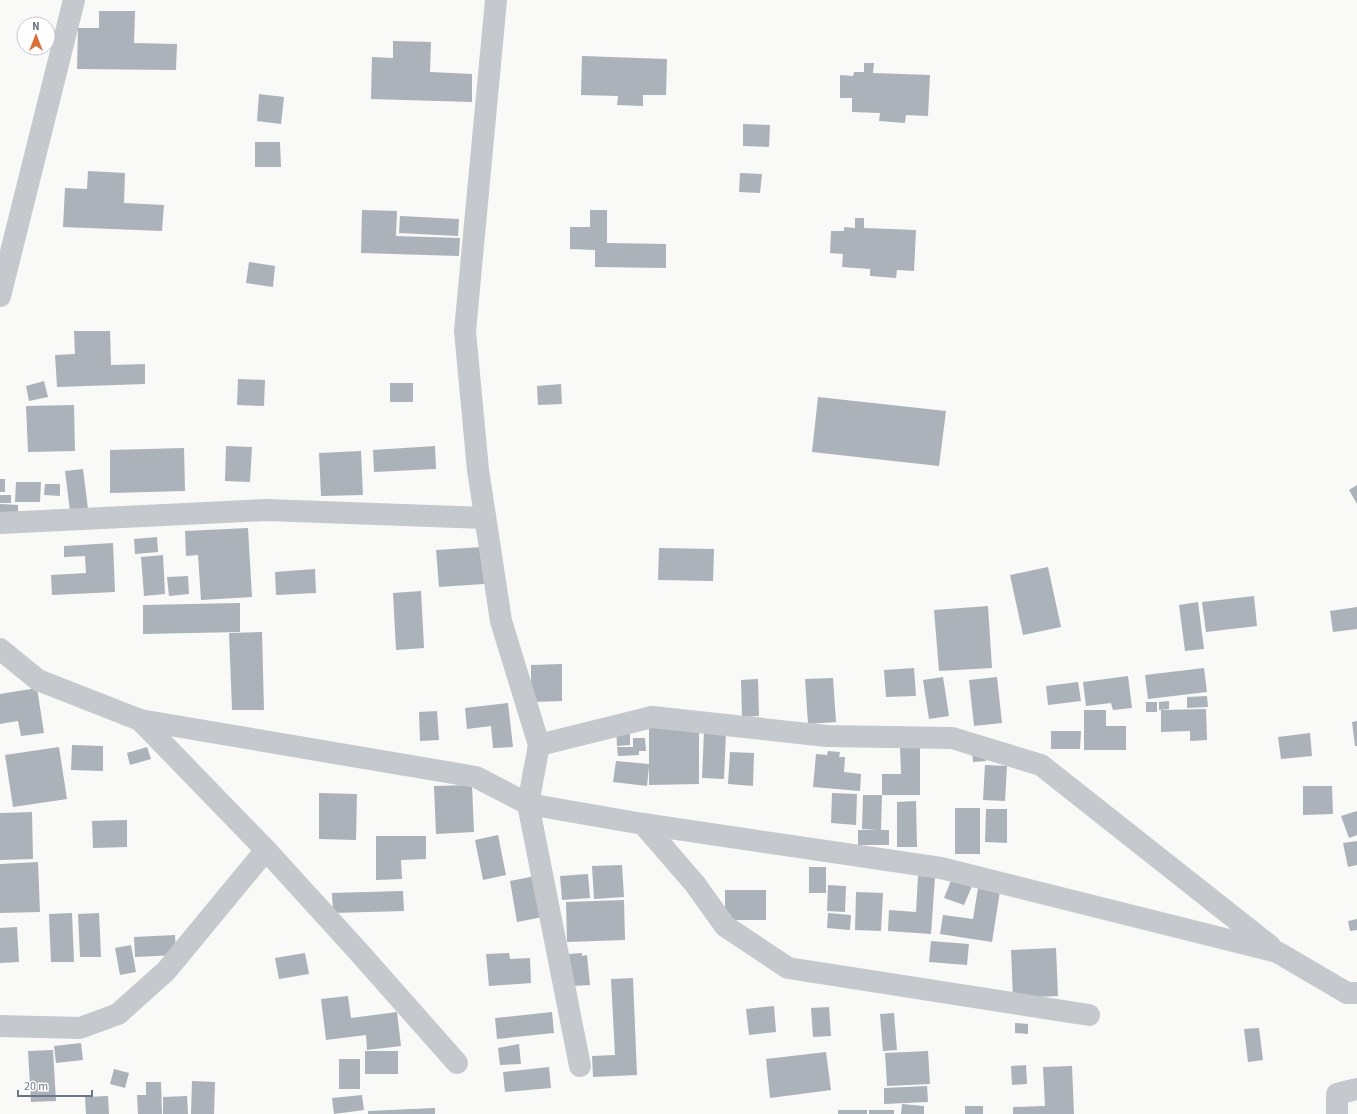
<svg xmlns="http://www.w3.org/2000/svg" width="1357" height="1114" viewBox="0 0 1357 1114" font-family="'Source Sans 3',sans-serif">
	<rect width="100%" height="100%" fill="#f9f9f7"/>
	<g fill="#acb2b9">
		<path d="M99 11H135L134 43 177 44 176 70 77 69 78 28H99Z"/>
		<path d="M393 41 431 42 430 72 472 74V102L371 99 372 57 393 58Z"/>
		<path d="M582 56 667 59 666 95H643V106L617 105 618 96 581 95Z"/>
		<path d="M864 63H874L873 73 930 75 928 116 906 115 905 123 879 121 880 113 852 112V98H840V75L853 76 854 72H864Z"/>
		<path d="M259 94 284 97 281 124 257 121Z"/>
		<path d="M743 124 770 125 769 147 743 146Z"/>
		<path d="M255 142H280L281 167H255Z"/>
		<path d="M88 171 125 173 124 203 164 205 162 231 63 227 65 188 87 189Z"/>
		<path d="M740 173 762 174 760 193 739 192Z"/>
		<path d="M362 210 397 211 396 236 460 238 459 256 361 253Z"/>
		<path d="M590 210H607V243L666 244V268L595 267V250L570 249V227H590Z"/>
		<path d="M400 216 459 219 458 236 399 233Z"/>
		<path d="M855 218H864V228L916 230 914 271 897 270 896 278 870 276V269L842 267 843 254 830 253 831 231H844V227L855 228Z"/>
		<path d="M249 262 275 266 273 287 246 283Z"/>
		<path d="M74 331H110L111 365 145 364V384L57 387 55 355 75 354Z"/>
		<path d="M238 379 265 380 264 406 237 405Z"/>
		<path d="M44 381 48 397 29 401 26 386Z"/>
		<rect x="390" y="383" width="23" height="19"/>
		<path d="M561 384 562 404 538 405 537 386Z"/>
		<path d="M818 397 946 411 939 466 812 452Z"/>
		<path d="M74 405 75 451 28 452 26 406Z"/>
		<path d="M226 446 252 447 250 482 225 481Z"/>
		<path d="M435 446 436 469 374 472 373 450Z"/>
		<path d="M184 448 185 491 110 493V450Z"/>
		<path d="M361 451 363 495 321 496 319 453Z"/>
		<path d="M83 469 88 509 70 511 65 471Z"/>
		<rect x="0" y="479" width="5" height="13"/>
		<path d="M16 482H41L40 502H15Z"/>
		<path d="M45 484H60V496L44 495Z"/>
		<path d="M1357 485V504L1349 490Z"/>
		<rect x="0" y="495" width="11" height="8"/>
		<path d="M0 504 18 505V513L0 512Z"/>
		<path d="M248 528 252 597 201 600 198 555 186 556 185 531Z"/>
		<path d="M157 537 158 552 135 554 134 539Z"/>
		<path d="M113 543 115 592 52 595 51 575 86 573 85 556 64 557V546Z"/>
		<path d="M482 547 484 584 439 587 436 550Z"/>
		<path d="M659 548 714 549 713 581 658 580Z"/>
		<path d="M163 555 165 594 144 596 141 557Z"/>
		<path d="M1048 567 1061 627 1023 635 1010 575Z"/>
		<path d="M315 569 316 593 276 595 275 572Z"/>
		<path d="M188 576 189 594 169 596 167 577Z"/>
		<path d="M421 591 424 648 396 650 393 593Z"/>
		<path d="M1254 596 1257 626 1206 632 1202 602Z"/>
		<path d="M1198 602 1204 649 1185 651 1179 605Z"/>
		<path d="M240 603V632L143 634V605Z"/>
		<path d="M988 606 992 668 939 671 934 610Z"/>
		<path d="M1357 607V629L1333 632 1330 611Z"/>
		<path d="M262 632 264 710H232L229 633Z"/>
		<path d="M562 664V701L531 702V665Z"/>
		<path d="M914 668 916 696 886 697 884 670Z"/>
		<path d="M1204 668 1207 692 1148 699 1145 675Z"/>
		<path d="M1128 676 1132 708 1113 710 1111 703 1086 706 1083 682Z"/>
		<path d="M943 677 949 716 929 719 923 680Z"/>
		<path d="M997 677 1002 723 974 726 969 680Z"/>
		<path d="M833 678 836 722 808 724 805 679Z"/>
		<path d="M758 679 759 716 742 717 741 680Z"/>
		<path d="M1078 682 1081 701 1048 705 1046 686Z"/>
		<path d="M37 688 44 733 21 736 18 721 0 724V694Z"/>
		<path d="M1207 696 1208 707 1187 708V697Z"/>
		<path d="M1169 701V709L1159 710V702Z"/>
		<rect x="1146" y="702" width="11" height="10"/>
		<path d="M508 703 513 747 493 748 491 726 467 729 465 708Z"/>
		<path d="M1206 709 1207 740 1190 741V731L1161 732V710Z"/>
		<path d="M1084 710H1106V726H1126V750H1084Z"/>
		<path d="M437 711 439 740 420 741 419 712Z"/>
		<path d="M1357 721V746H1355L1352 722Z"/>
		<path d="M630 727V745L617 746 616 728Z"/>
		<path d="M649 727H699V784L649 785V766L647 786 613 782 616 761 649 764Z"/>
		<path d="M704 731 726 732 724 779 702 778Z"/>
		<path d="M1051 731H1081L1080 749H1051Z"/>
		<path d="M1310 733 1312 756 1281 759 1278 737Z"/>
		<path d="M633 738H645L646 751H639V755L618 756 617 747H633Z"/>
		<path d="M72 745 103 746V771L71 770Z"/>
		<path d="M900 746H920V795H882V774H901Z"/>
		<path d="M59 747 67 799 13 807 5 755Z"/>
		<path d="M147 747 151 759 130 765 127 753Z"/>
		<path d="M828 751 840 752 839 757H845L844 772 861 774 860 791 813 787 816 754 827 755Z"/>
		<path d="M972 751H985L986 761 973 762Z"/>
		<path d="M730 752 754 753 753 786 728 784Z"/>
		<path d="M985 765 1007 766 1005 801 983 800Z"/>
		<path d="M472 785 474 832 436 834 434 786Z"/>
		<path d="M1303 786H1332L1333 814 1303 815Z"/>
		<path d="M319 793 357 794 356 840 319 839Z"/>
		<path d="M832 793 857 794 856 825 831 823Z"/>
		<path d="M863 795H882L881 830H889V845H858V830H877L862 829Z"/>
		<path d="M916 801 917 847H897V802Z"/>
		<rect x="955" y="808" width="25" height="46"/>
		<path d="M986 809H1007V843L985 842Z"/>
		<path d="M1357 811V835L1349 838 1341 816Z"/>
		<path d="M32 812 33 859 0 860V813Z"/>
		<path d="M127 820V847L93 848 92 821Z"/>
		<path d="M498 835 506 875 483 880 475 840Z"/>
		<path d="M376 836H426V859L401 860 402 879 376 880Z"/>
		<path d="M1357 841V865L1348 867 1343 843Z"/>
		<path d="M38 862 40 912 0 913V864Z"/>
		<path d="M622 865 624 897 594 899 592 866Z"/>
		<rect x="809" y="867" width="17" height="26"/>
		<path d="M588 874 590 898 562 900 560 876Z"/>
		<path d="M535 876 543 917 517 922 510 881Z"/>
		<path d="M918 876 935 877 931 934 888 931 889 910 916 912Z"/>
		<path d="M952 878 972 886 964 905 944 898Z"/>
		<path d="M828 885 846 886 845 912 827 911Z"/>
		<path d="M978 888 1000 891 992 942 940 934 943 915 973 919Z"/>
		<rect x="725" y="890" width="41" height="30"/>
		<path d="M403 891 404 911 333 913 332 893Z"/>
		<path d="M856 892 883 893 881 931 855 930Z"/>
		<path d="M624 900 625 940 567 942 566 902Z"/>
		<path d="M72 913 74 962H51L49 914Z"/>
		<path d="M99 913 101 957H80L78 914Z"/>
		<path d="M828 913 851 915 850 930 827 928Z"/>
		<path d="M1357 919V930L1350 931 1348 921Z"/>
		<path d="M17 927 19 962 0 963V928Z"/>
		<path d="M175 935 176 955 135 957 134 937Z"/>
		<path d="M931 941 969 944 967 965 929 962Z"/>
		<path d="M131 945 136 972 120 975 115 948Z"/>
		<path d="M1056 948 1058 996 1013 998 1011 950Z"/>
		<path d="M305 953 309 974 279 979 275 958Z"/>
		<path d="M509 953 510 959 530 958 531 983 489 986 486 954Z"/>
		<path d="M582 953V956L587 955 590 985 573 986 569 954Z"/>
		<path d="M633 978 637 1075 593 1077 592 1056 615 1055 611 979Z"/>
		<path d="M348 996 351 1018 397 1012 401 1046 367 1050 366 1035 326 1040 321 999Z"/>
		<path d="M774 1006 776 1032 749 1035 746 1009Z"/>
		<path d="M829 1007 831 1036 813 1037 811 1008Z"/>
		<path d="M552 1012 554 1033 497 1039 495 1018Z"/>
		<path d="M894 1013 897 1050 883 1051 880 1014Z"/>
		<path d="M1015 1023 1028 1024V1034L1015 1033Z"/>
		<path d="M1259 1028 1263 1060 1248 1062 1244 1029Z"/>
		<path d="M81 1043 83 1060 56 1063 54 1046Z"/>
		<path d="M519 1044 521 1064 500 1065 498 1048Z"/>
		<path d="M53 1050 56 1101 31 1102 28 1051Z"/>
		<rect x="365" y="1051" width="33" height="23"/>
		<path d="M928 1051 930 1084 887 1086 885 1053Z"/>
		<path d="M826 1052 831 1090 770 1098 766 1059Z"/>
		<rect x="339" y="1059" width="21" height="30"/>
		<path d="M1026 1065 1027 1084 1012 1085 1011 1066Z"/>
		<path d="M1072 1066 1074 1114H1013V1107L1045 1106 1043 1067Z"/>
		<path d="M549 1067 551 1088 505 1092 503 1072Z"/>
		<path d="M114 1069 129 1073 125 1088 110 1084Z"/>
		<path d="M192 1081 215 1082 214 1114H191Z"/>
		<path d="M146 1082H161L162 1114H138L137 1095H146Z"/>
		<path d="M927 1086 928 1102 884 1104V1088Z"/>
		<path d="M362 1095 364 1110 334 1114 332 1098Z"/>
		<path d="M108 1096 109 1114H86L85 1097Z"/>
		<path d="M187 1096 188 1114H163V1097Z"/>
		<path d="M902 1104 924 1106V1114H901Z"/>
		<rect x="965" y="1106" width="18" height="8"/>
		<path d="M435 1108V1114H368V1111Z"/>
		<rect x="838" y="1110" width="29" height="4"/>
		<rect x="869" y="1110" width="25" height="4"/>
	</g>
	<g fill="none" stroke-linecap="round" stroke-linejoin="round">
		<g stroke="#c5c8cc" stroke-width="22">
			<path d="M496 0 465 331 478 470 501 621 539 745 528 804 580 1066"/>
			<path d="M0 296 74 0"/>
			<path d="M0 523 267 510 485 518"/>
			<path d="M0 649 38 680 140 720 476 777 528 804 643 824 941 868 1277 952 1347 993H1357"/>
			<path d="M140 720 266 850 357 950 457 1063"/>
			<path d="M539 745 652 717 827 736 952 738 1041 765 1270 946"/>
			<path d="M643 824 695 884 725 926 788 968 1089 1015"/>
			<path d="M0 1026 80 1028 118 1014 166 971 266 850"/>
			<path d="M1337 1114V1094L1357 1089"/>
		</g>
	</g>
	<g transform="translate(36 36)"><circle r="19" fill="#ffffff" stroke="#c3c8cf"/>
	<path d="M0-3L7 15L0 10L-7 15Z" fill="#d96f37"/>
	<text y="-6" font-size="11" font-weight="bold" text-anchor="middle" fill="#6a7686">N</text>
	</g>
	<path d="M18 1090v6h74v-6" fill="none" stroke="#6a7686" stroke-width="2"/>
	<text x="24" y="1090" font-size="12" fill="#6a7686" stroke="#ffffff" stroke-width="3" paint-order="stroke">20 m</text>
</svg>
